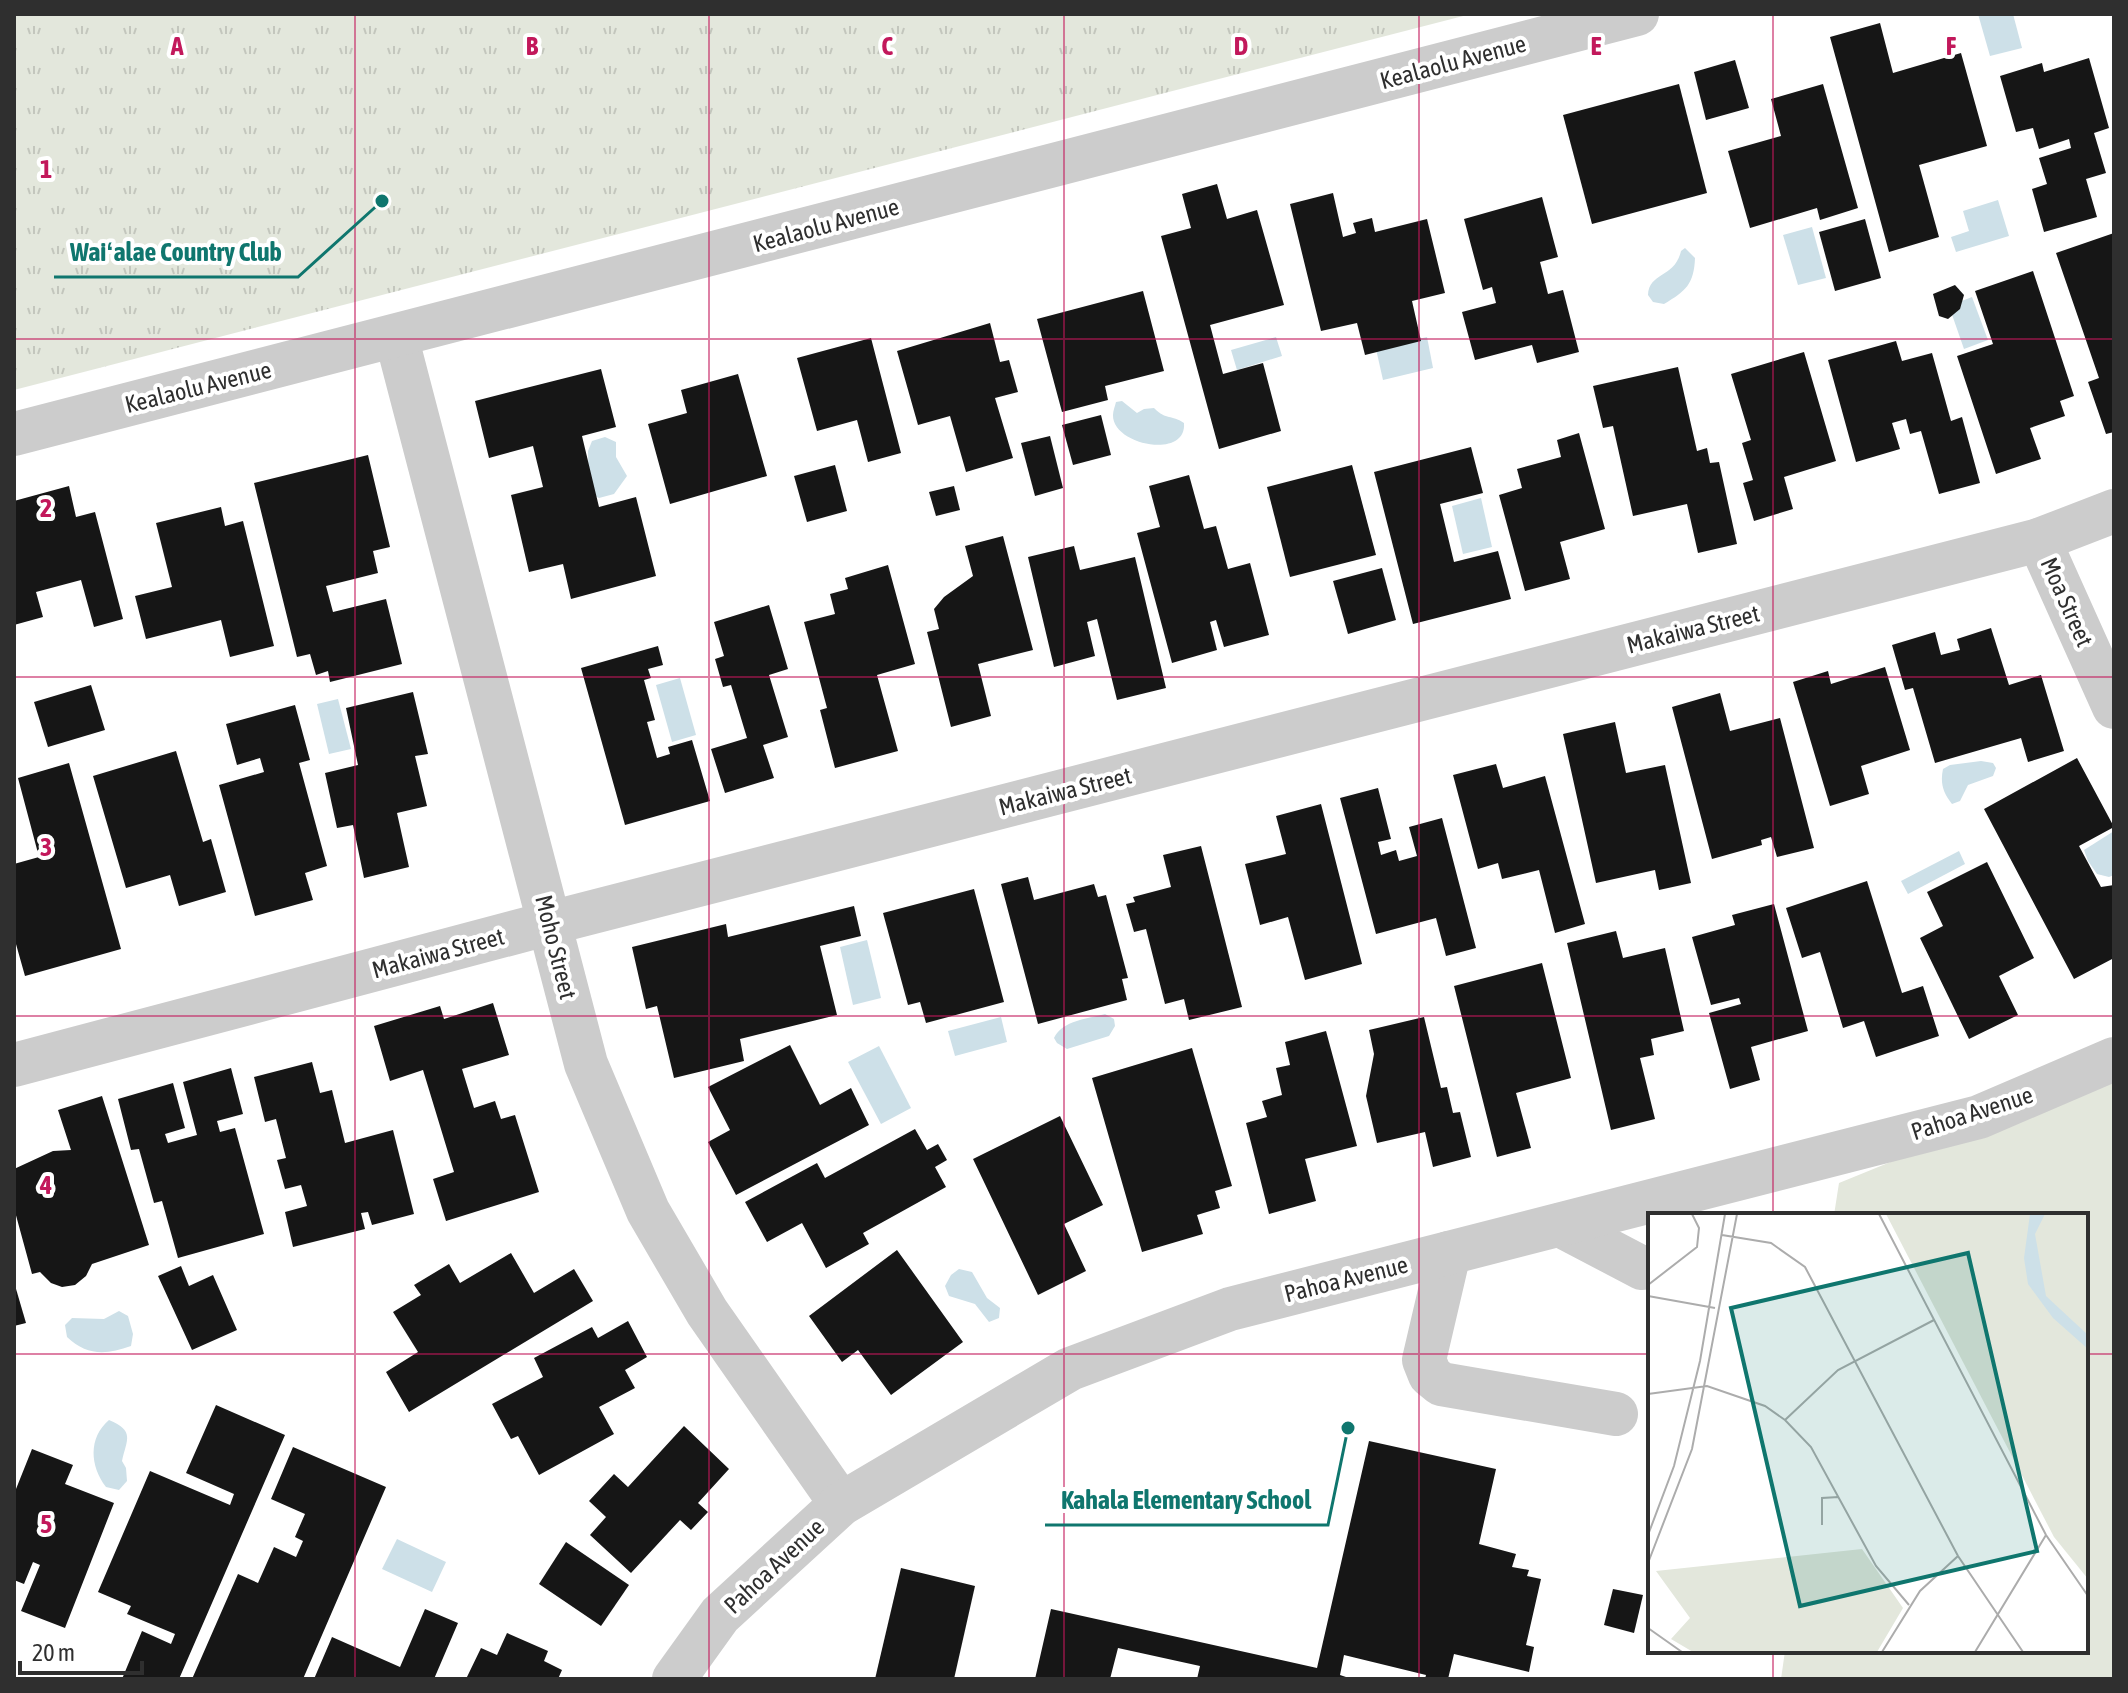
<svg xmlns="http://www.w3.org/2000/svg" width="2128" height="1693" viewBox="0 0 2128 1693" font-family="'Asap Condensed',sans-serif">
	<defs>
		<pattern id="grass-tufts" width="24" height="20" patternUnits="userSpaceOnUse" patternTransform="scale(2)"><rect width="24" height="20" fill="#e3e7dc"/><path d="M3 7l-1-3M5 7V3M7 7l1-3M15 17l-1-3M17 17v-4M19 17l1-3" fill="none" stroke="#c3c6bd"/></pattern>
	</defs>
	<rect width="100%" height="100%" fill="#fff"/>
	<path fill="url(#grass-tufts)" d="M14 14H1471L14 390Z"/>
	<path fill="#e3e7dc" d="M2114 1071V1679H1781L1785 1651H2086V1215H1834L1839 1183Z"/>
	<g fill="#cde0e8">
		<path d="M1978 14H2013L2022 48 1990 56Z"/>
		<path d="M1998 200 2009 236 1956 252 1951 237 1969 231 1963 211Z"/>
		<path d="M1812 227 1826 278 1798 285 1783 235Z"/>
		<path d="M1685 248 1695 258C1694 284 1686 291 1664 304L1653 302 1648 295C1649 272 1675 278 1681 251Z"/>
		<path d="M1972 297 1988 340 1964 349 1949 306Z"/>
		<path d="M1276 337 1282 356 1237 370 1231 350Z"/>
		<path d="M1427 337 1433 368 1383 380 1376 349Z"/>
		<path d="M1122 401 1137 413 1144 409 1154 408C1167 421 1171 414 1184 423 1187 460 1112 445 1113 415 1113 411 1115 406 1116 402Z"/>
		<path d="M605 437 616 442V457L627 476 614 494 599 498 589 493 588 451 592 441Z"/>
		<path d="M1481 498 1492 547 1463 554 1452 506Z"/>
		<path d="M680 678 696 735 672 742 656 685Z"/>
		<path d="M338 699 351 749 329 754 317 704Z"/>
		<path d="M1981 761 1993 763 1996 768 1993 776 1968 785 1960 801 1952 804C1943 793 1940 783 1943 769L1950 765Z"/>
		<path d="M2114 831V875L2109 877 2097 874 2088 861 2084 850Z"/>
		<path d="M1959 851 1965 864 1908 894 1901 881Z"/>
		<path d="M867 940 881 998 853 1005 840 947Z"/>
		<path d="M1105 1014 1114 1019 1115 1026 1109 1036 1067 1049 1057 1043 1054 1038C1063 1020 1088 1019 1105 1014Z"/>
		<path d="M1001 1017 1007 1042 955 1056 948 1031Z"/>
		<path d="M879 1046 911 1108 881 1124 848 1062Z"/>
		<path d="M959 1269 972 1272 987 1298 1000 1308 999 1318 989 1322 975 1304 949 1296 945 1286 951 1275Z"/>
		<path d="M119 1311 128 1316 133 1334 131 1346C106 1355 87 1356 67 1337L65 1325 72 1318 104 1319Z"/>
		<path d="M109 1420C135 1431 127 1439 122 1461L126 1468 127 1481 119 1490 106 1487C90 1466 88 1438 109 1420Z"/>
		<path d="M397 1539 446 1562 432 1592 382 1569Z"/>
	</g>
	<g fill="#161616">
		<path d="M1880 23 1893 73 1961 53 1987 146 1919 165 1939 237 1889 252 1830 37Z"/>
		<path d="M2089 58 2109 128 2094 133 2106 173 2086 179 2097 217 2044 232 2032 189 2047 184 2039 158 2071 148 2069 139 2039 149 2033 128 2016 132 2000 76 2042 63 2044 72Z"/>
		<path d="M1735 60 1749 108 1706 120 1694 72Z"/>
		<path d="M1679 84 1707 193 1592 224 1563 115Z"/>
		<path d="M1823 84 1858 208 1820 220 1817 208 1750 228 1728 151 1781 136 1771 99Z"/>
		<path d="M1217 184 1227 219 1257 210 1284 305 1210 325 1223 374 1263 363 1281 431 1219 449 1161 236 1191 228 1182 194Z"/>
		<path d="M1333 193 1343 237 1356 233 1353 223 1372 218 1375 232 1427 219 1445 293 1412 301 1421 341 1365 355 1357 323 1321 331 1290 204Z"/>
		<path d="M1542 197 1558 257 1540 262 1548 294 1563 290 1579 352 1537 363 1532 345 1475 360 1462 312 1496 303 1492 287 1483 290 1464 219Z"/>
		<path d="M1865 219 1881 278 1835 291 1819 232Z"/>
		<path d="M2114 233V432L2106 434 2088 382 2099 378 2056 253Z"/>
		<path d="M2033 271 2074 396 2060 401 2065 416 2030 428 2041 459 1996 474 1957 356 1993 344 1975 291Z"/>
		<path d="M1955 285 1964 295 1960 309 1948 319 1939 316 1933 294Z"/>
		<path d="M1143 291 1164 371 1105 386 1108 400 1062 412 1037 319Z"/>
		<path d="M990 323 1000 362 1009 360 1018 392 995 398 1013 458 966 472 950 416 918 425 897 351Z"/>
		<path d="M871 338 901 453 868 462 857 420 817 431 797 358Z"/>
		<path d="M1896 341 1902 361 1932 353 1951 421 1962 417 1980 483 1939 494 1921 431 1910 434 1906 419 1892 423 1900 449 1856 462 1828 360Z"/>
		<path d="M1804 352 1836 461 1784 477 1793 509 1754 521 1743 483 1753 480 1742 443 1751 440 1731 374Z"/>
		<path d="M1678 367 1697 451 1707 448 1710 463 1719 462 1737 544 1698 553 1687 504 1633 516 1613 426 1603 428 1593 386Z"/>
		<path d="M601 369 616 427 582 436 599 507 636 497 656 576 571 599 563 564 529 572 511 495 543 487 533 446 489 458 475 401Z"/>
		<path d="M738 374 767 476 670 504 648 424 687 413 681 390Z"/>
		<path d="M1101 415 1111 455 1073 465 1062 425Z"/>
		<path d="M1579 433 1605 529 1560 542 1570 579 1525 591 1499 495 1522 488 1517 469 1561 457 1557 440Z"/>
		<path d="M1050 436 1063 488 1035 496 1021 443Z"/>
		<path d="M1471 447 1483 493 1440 504 1454 562 1498 551 1511 599 1413 624 1374 472Z"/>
		<path d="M368 455 390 547 373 551 378 573 326 586 333 612 386 599 402 664 330 682 328 671 316 675 310 654 297 657 254 483Z"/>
		<path d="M835 465 847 511 807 522 794 476Z"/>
		<path d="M1352 465 1376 555 1290 577 1267 487Z"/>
		<path d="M1189 475 1204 529 1216 526 1228 569 1250 563 1269 635 1224 647 1216 620 1210 622 1217 650 1172 663 1137 533 1160 527 1149 486Z"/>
		<path d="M69 486 76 517 95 512 123 619 94 627 81 580 36 592 43 617 14 625V501Z"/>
		<path d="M954 486 960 510 936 516 929 492Z"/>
		<path d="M221 507 225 526 243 521 274 646 230 657 221 620 146 639 135 596 172 587 156 523Z"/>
		<path d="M1003 536 1033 650 978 664 991 716 951 727 927 632 939 629 934 609 944 597 973 576 965 546Z"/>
		<path d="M1074 546 1080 570 1135 557 1166 688 1117 700 1097 619 1087 622 1095 656 1054 667 1028 557Z"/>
		<path d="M888 565 915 664 877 675 898 751 835 768 820 710 827 708 804 622 835 614 830 594 848 589 845 578Z"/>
		<path d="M1382 568 1396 620 1348 634 1333 581Z"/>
		<path d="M769 605 788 669 769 675 788 737 763 745 774 778 725 793 711 749 747 738 731 685 723 687 715 659 724 656 714 622Z"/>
		<path d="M1991 628 2009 685 2041 675 2064 751 2028 762 2021 738 1935 763 1913 688 1905 690 1892 645 1935 632 1941 655 1960 650 1957 639Z"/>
		<path d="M658 646 663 665 648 669 651 678 644 680 655 720 647 722 657 758 670 754 668 747 692 740 710 801 625 825 581 668Z"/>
		<path d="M1885 667 1910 750 1861 766 1869 794 1830 806 1793 682 1828 671 1831 684Z"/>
		<path d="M91 685 105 730 48 747 34 702Z"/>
		<path d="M413 692 428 754 415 756 427 806 397 813 409 867 364 878 353 825 337 828 325 773 358 765 346 708Z"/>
		<path d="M1720 693 1730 731 1780 718 1814 848 1777 857 1771 837 1761 840 1762 845 1712 859 1672 707Z"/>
		<path d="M295 705 310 760 299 763 327 866 305 873 313 900 255 916 219 785 264 772 260 758 237 765 226 724Z"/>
		<path d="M1615 722 1626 773 1665 765 1691 883 1659 890 1655 870 1596 883 1563 734Z"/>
		<path d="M176 751 203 842 211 839 226 892 179 906 170 875 126 888 93 776Z"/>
		<path d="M2077 758 2114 827 2079 846 2101 887 2114 885V958L2074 979 1984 809Z"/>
		<path d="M69 763 121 949 25 976 14 937V864L39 857 18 778Z"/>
		<path d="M1496 764 1503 788 1545 776 1585 924 1555 933 1539 870 1502 879 1498 863 1478 869 1453 775Z"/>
		<path d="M1378 788 1391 839 1378 842 1381 855 1396 850 1399 861 1417 856 1409 827 1442 818 1476 948 1446 956 1436 918 1376 934 1340 798Z"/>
		<path d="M1321 804 1362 964 1305 980 1288 917 1260 925 1245 864 1286 854 1276 816Z"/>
		<path d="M1201 846 1242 1007 1189 1020 1184 999 1165 1004 1146 929 1134 932 1126 904 1135 902 1133 897 1171 887 1163 855Z"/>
		<path d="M1987 862 2034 958 1999 976 2018 1015 1969 1039 1920 938 1943 926 1927 892Z"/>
		<path d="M1028 877 1034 900 1094 884 1098 897 1106 895 1128 978 1122 979 1127 1000 1038 1024 1001 884Z"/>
		<path d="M1867 881 1902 993 1923 986 1939 1036 1876 1057 1864 1021 1843 1028 1820 952 1802 958 1786 908Z"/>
		<path d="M974 889 1004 1002 926 1023 920 1002 908 1005 883 913Z"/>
		<path d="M1774 904 1808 1031 1751 1047 1760 1080 1730 1089 1709 1013 1741 1004 1739 998 1711 1005 1692 937 1735 925 1732 915Z"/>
		<path d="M854 906 861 936 820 946 837 1015 740 1039 744 1061 674 1078 657 1006 646 1009 632 947 726 924 728 937Z"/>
		<path d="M1616 931 1623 958 1665 948 1684 1031 1651 1039 1654 1055 1640 1058 1655 1119 1611 1130 1567 943Z"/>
		<path d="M1542 963 1571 1078 1516 1093 1531 1148 1497 1157 1454 986Z"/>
		<path d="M493 1003 509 1055 462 1069 474 1108 495 1101 501 1119 515 1115 539 1192 446 1221 433 1179 454 1172 423 1070 390 1081 374 1026 440 1006 444 1019Z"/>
		<path d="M1424 1017 1441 1088 1447 1087 1453 1113 1460 1112 1471 1157 1433 1167 1425 1132 1377 1143 1366 1096 1374 1054 1369 1030Z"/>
		<path d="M1326 1031 1357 1146 1305 1159 1316 1201 1269 1214 1246 1123 1267 1117 1262 1101 1282 1095 1276 1068 1290 1065 1285 1042Z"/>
		<path d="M790 1045 820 1105 851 1088 869 1125 736 1195 708 1142 730 1130 708 1087Z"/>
		<path d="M1192 1048 1232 1186 1215 1191 1220 1208 1197 1215 1203 1234 1142 1252 1092 1078Z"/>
		<path d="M312 1062 320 1093 332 1090 345 1143 393 1130 414 1214 372 1225 368 1212 361 1213 365 1229 293 1247 285 1212 307 1206 301 1185 285 1189 277 1160 286 1158 276 1119 265 1122 254 1077Z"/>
		<path d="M231 1068 243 1114 217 1121 220 1132 235 1128 264 1234 178 1258 162 1201 154 1203 139 1149 131 1150 118 1099 173 1083 185 1128 165 1134 168 1143 197 1135 183 1082Z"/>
		<path d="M102 1096 149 1245 92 1264 86 1276 75 1285 62 1287 51 1283 40 1272 32 1274 14 1208V1169L53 1151 71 1150 58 1110Z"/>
		<path d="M1060 1116 1103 1205 1064 1224 1086 1271 1038 1295 973 1159Z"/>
		<path d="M915 1129 927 1150 938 1144 947 1160 935 1167 946 1187 863 1233 869 1244 826 1268 802 1223 767 1242 745 1202 817 1163 825 1178Z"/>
		<path d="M897 1250 963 1342 891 1395 858 1350 842 1362 809 1316Z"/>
		<path d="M511 1253 534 1293 574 1269 593 1301 409 1412 386 1372 418 1352 393 1312 421 1295 414 1285 449 1264 460 1283Z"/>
		<path d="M181 1266 189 1286 213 1275 237 1330 192 1350 158 1276Z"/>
		<path d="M14 1282 26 1323 14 1326Z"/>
		<path d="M628 1321 647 1357 625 1370 635 1388 599 1407 614 1434 539 1475 518 1436 511 1439 492 1404 543 1377 534 1358 592 1327 598 1338Z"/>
		<path d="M216 1405 285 1435 179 1679H122L142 1631 171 1644 175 1634 127 1614 131 1606 98 1592 150 1471 230 1505 234 1494 186 1473Z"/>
		<path d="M684 1426 729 1469 698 1503 708 1512 691 1530 680 1520 631 1573 590 1535 606 1517 589 1501 614 1474 628 1487Z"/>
		<path d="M1369 1441 1496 1469 1479 1544 1516 1554 1512 1567 1529 1570 1527 1576 1541 1579 1526 1645 1534 1647 1529 1672 1454 1654 1448 1679H1425L1426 1675 1344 1655 1340 1675 1352 1679H1197L1200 1666 1118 1648 1110 1679H1035L1051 1609 1317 1668Z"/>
		<path d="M293 1447 386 1487 303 1679H192L238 1574 258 1583 274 1547 296 1557 303 1541 295 1537 305 1514 271 1499Z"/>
		<path d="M32 1449 73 1465 65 1484 114 1503 65 1628 21 1611 40 1565 33 1562 24 1584 14 1580V1494Z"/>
		<path d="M566 1542 629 1585 601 1626 539 1584Z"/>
		<path d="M901 1568 975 1586 954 1679H875Z"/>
		<path d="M1613 1589 1643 1595 1634 1633 1604 1625Z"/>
		<path d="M425 1609 458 1623 434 1679H314L332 1637 400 1667Z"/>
		<path d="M507 1633 548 1651 544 1661 562 1670 558 1679H466L481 1648 497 1655Z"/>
	</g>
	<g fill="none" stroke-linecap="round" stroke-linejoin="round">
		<g stroke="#ccc" stroke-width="44">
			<path d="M396 336 586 1064 648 1211 707 1312 841 1504"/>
			<path d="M14 434 1637 14"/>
			<path d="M2039 540 2114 707"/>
			<path d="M14 1065 550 923 2039 540 2114 511"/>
			<path d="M1560 1225 1642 1268"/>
			<path d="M1449 1253 1424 1360 1430 1375 1441 1384 1616 1414"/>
			<path d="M674 1679 720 1615 841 1504 1070 1369 1230 1309 1979 1117 2114 1059"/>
		</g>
	</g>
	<path fill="none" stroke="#c2185b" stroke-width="2" stroke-opacity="0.55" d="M355 14V1679M709 14V1679M1064 14V1679M1419 14V1679M1773 14V1215M14 339H2114M14 677H2114M14 1016H2114M14 1354H1650M2086 1354H2114M1773 1651V1679"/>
	<g text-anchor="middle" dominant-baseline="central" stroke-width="8" stroke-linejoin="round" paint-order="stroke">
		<g font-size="24" fill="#2f2f2f" stroke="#fff">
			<text transform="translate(1453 62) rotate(-15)">Kealaolu Avenue</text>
			<text transform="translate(826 225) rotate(-15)">Kealaolu Avenue</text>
			<text transform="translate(198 387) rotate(-14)">Kealaolu Avenue</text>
			<text transform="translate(2067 602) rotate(66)">Moa Street</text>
			<text transform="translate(1693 629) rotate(-14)">Makaiwa Street</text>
			<text transform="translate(1065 791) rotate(-14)">Makaiwa Street</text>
			<text transform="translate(556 947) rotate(76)">Moho Street</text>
			<text transform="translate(438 953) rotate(-15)">Makaiwa Street</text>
			<text transform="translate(1972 1113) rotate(-18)">Pahoa Avenue</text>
			<text transform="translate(1346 1279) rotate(-14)">Pahoa Avenue</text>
			<text transform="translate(774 1566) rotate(-43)">Pahoa Avenue</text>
		</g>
	</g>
	<g transform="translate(1648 1213)">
		<rect width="440" height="440" fill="#fff"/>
		<path d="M238 1H440V366L406 324Z" fill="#e3e7dc"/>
		<path d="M214 336 255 395 229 439H45L23 426 42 405 8 358Z" fill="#e3e7dc"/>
		<path d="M382 1H397L387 21 398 83 440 122V136L405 105 380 71 376 45Z" fill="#cde0e8"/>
		<path fill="none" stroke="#acacac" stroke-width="2" d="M231 1 398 322 440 383M74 22 123 30 157 54 310 343 375 439M0 72 49 34 51 15 44 1M0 83 67 95M0 181 59 173 117 193 137 207 163 234 228 353 261 392M137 207 190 157 286 107M174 312V285L191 284M0 322 26 253 52 148 77 1M0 350 44 236 89 1M0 415 34 439M234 439 272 378 310 343M327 439 398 322"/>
		<path fill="#0f766e" fill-opacity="0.15" stroke="#0f766e" stroke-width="4" d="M320 40 389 338 152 393 83 95Z"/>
		<rect width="440" height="440" fill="none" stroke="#2f2f2f" stroke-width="4"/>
	</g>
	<g font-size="26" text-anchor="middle" font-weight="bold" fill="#c2185b" stroke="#fff" stroke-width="8" stroke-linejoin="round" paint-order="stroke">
		<text x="177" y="55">A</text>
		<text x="532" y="55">B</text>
		<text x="887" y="55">C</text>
		<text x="1241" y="55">D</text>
		<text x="1596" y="55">E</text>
		<text x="1951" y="55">F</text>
		<text x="46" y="178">1</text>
		<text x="46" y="517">2</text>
		<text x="46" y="856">3</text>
		<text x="46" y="1194">4</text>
		<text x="46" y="1533">5</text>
	</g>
	<path fill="none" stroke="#0f766e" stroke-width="3" d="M382 201L298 277H54M1348 1428L1328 1525H1045"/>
	<g fill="#0f766e" stroke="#fff" stroke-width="3">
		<circle cx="382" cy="201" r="8"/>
		<circle cx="1348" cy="1428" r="8"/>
	</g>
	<g font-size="26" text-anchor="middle" font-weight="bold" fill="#0f766e" stroke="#fff" stroke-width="8" stroke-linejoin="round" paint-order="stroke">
		<text x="176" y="261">Waiʻalae Country Club</text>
		<text x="1186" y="1509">Kahala Elementary School</text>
	</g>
	<rect width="2128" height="1693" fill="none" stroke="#2f2f2f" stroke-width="32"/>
	<path d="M20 1661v12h122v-12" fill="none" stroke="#2f2f2f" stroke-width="4"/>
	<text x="32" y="1661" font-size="24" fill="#2f2f2f" stroke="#ffffff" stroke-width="6" paint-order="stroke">20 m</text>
</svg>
